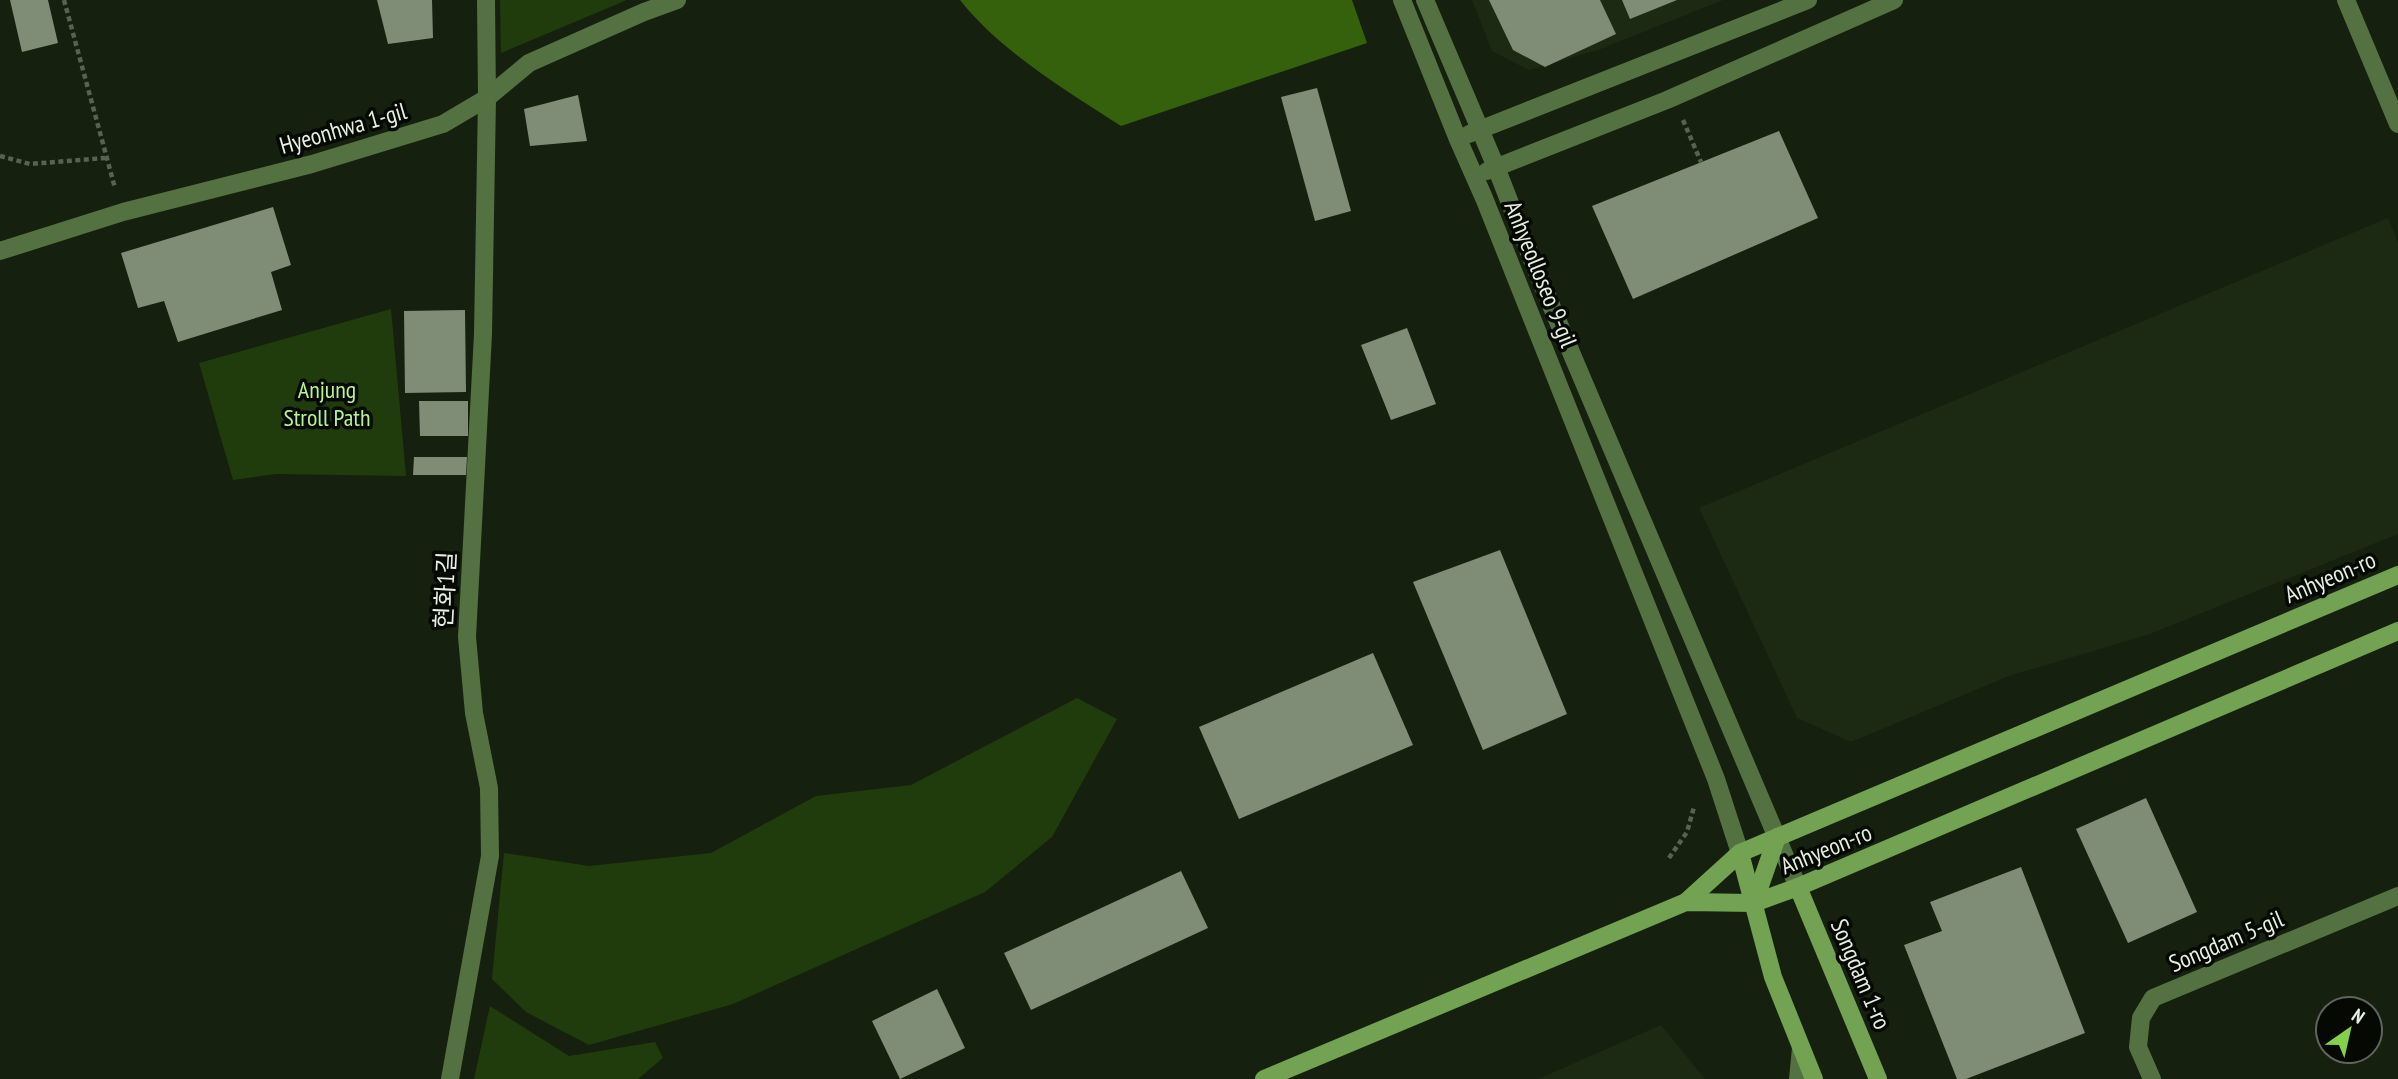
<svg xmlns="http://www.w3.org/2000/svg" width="2398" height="1079" viewBox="0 0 2398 1079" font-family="'PT Sans Narrow','Noto Sans KR',sans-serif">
	<rect width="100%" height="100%" fill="#15200f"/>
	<g fill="#1c2a13">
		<path d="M1472 0H1723L1598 50 1529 70 1492 51Z"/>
		<path d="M2388 218 2398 242V534L2150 634 2009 676 1851 742 1797 718 1699 508Z"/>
		<path d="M1661 1025 1705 1079H1538Z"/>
	</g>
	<g fill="#213c0c">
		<path d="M500 0H627L501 53Z"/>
		<path d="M391 309 406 476 276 474 233 480 199 363Z"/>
		<path d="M1077 698 1117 719 1052 837 985 892 733 1004 589 1045 526 1012 492 979 504 853 589 866 711 853 816 796 911 785Z"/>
		<path d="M490 1006 569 1056 655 1042 663 1058 638 1079H474Z"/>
	</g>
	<path fill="#35600c" d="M960 0H1352L1367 43 1121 126C1066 90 1001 52 960 0Z"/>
	<g fill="#7f8d77">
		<path d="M10 0H48L58 43 22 52Z"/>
		<path d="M377 0H432L433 38 388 44Z"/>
		<path d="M1489 0H1600L1616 34 1545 67 1513 50Z"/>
		<path d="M1622 0H1677L1630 19Z"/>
		<path d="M1317 88 1351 211 1315 221 1281 97Z"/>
		<path d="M578 95 587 141 530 146 524 109Z"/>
		<path d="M1779 131 1818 218 1633 299 1592 206Z"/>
		<path d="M273 207 291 265 271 272 282 310 178 342 164 301 138 308 121 253Z"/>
		<path d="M465 310 466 392 405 393 404 311Z"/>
		<path d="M1407 328 1436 404 1391 420 1361 345Z"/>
		<path d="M419 401H468V436H420Z"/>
		<path d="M414 457H467L466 475H413Z"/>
		<path d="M1500 550 1567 714 1483 750 1413 582Z"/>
		<path d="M1373 653 1413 745 1239 819 1199 727Z"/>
		<path d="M2146 798 2197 912 2128 943 2076 829Z"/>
		<path d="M2021 867 2085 1033 1966 1079H1957L1904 945 1942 931 1930 902Z"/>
		<path d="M1181 871 1208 928 1031 1010 1004 953Z"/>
		<path d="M937 989 965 1048 900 1079 872 1021Z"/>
	</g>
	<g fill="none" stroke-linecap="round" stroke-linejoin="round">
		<g stroke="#586253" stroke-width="4.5" stroke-dasharray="5 3.5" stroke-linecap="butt">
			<path d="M64 0 115 188"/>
			<path d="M1683 120 1701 162"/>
			<path d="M0 156 30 164 105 158"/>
			<path d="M1669 858 1687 832 1694 807"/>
		</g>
		<path stroke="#547141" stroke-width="18" d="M1798 1079 1801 1048"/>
		<g stroke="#547141" stroke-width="18">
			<path d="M0 251 123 212 312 164 443 124 487 98 529 63 644 12 677 0"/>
			<path d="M450 1079 490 856 489 788 474 713 467 637 483 334 487 98 486 0"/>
			<path d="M2152 1079 2138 1047 2141 1018 2153 998 2398 896"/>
		</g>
		<g stroke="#547141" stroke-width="18">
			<path d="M1402 0 1457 137 1484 198 1716 779 1740 853"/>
			<path d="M1425 0 1496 167 1534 265 1798 887"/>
			<path d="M2346 0 2398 124"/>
			<path d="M1469 134 1808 0"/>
			<path d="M1487 171 1667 100 1894 0"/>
		</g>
		<g stroke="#72a252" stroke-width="18">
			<path d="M1740 853 1773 977 1814 1079"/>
			<path d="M1798 887 1878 1079"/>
			<path d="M1686 902 1740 853 2398 575"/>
			<path d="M1754 903 1777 837"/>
			<path d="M1264 1079 1686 902 1754 903 1798 887 2398 631"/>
		</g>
	</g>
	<g text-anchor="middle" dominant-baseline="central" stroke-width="7" stroke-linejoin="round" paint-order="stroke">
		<g font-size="24" fill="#e6ede1" stroke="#050803">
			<text transform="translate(343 128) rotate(-16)">Hyeonhwa 1-gil</text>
			<text transform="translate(1541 274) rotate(68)">Anhyeolloseo 9-gil</text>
			<text transform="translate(2330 577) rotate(-23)">Anhyeon-ro</text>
			<text transform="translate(445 590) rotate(-87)">현화1길</text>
			<text transform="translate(1826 849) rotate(-22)">Anhyeon-ro</text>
			<text transform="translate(2226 941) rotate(-23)">Songdam 5-gil</text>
			<text transform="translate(1861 974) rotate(67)">Songdam 1-ro</text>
		</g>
		<g font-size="24" fill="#b6f58d" stroke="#050803">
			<text x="327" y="389">Anjung<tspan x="327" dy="28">Stroll Path</tspan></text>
		</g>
	</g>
	<g transform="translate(2349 1030) rotate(34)"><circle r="33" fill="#050803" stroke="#5f645c" stroke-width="2"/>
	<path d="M0-5L12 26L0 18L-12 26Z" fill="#85cf4c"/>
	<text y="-10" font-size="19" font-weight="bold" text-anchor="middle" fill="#e6ede1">N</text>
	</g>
</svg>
